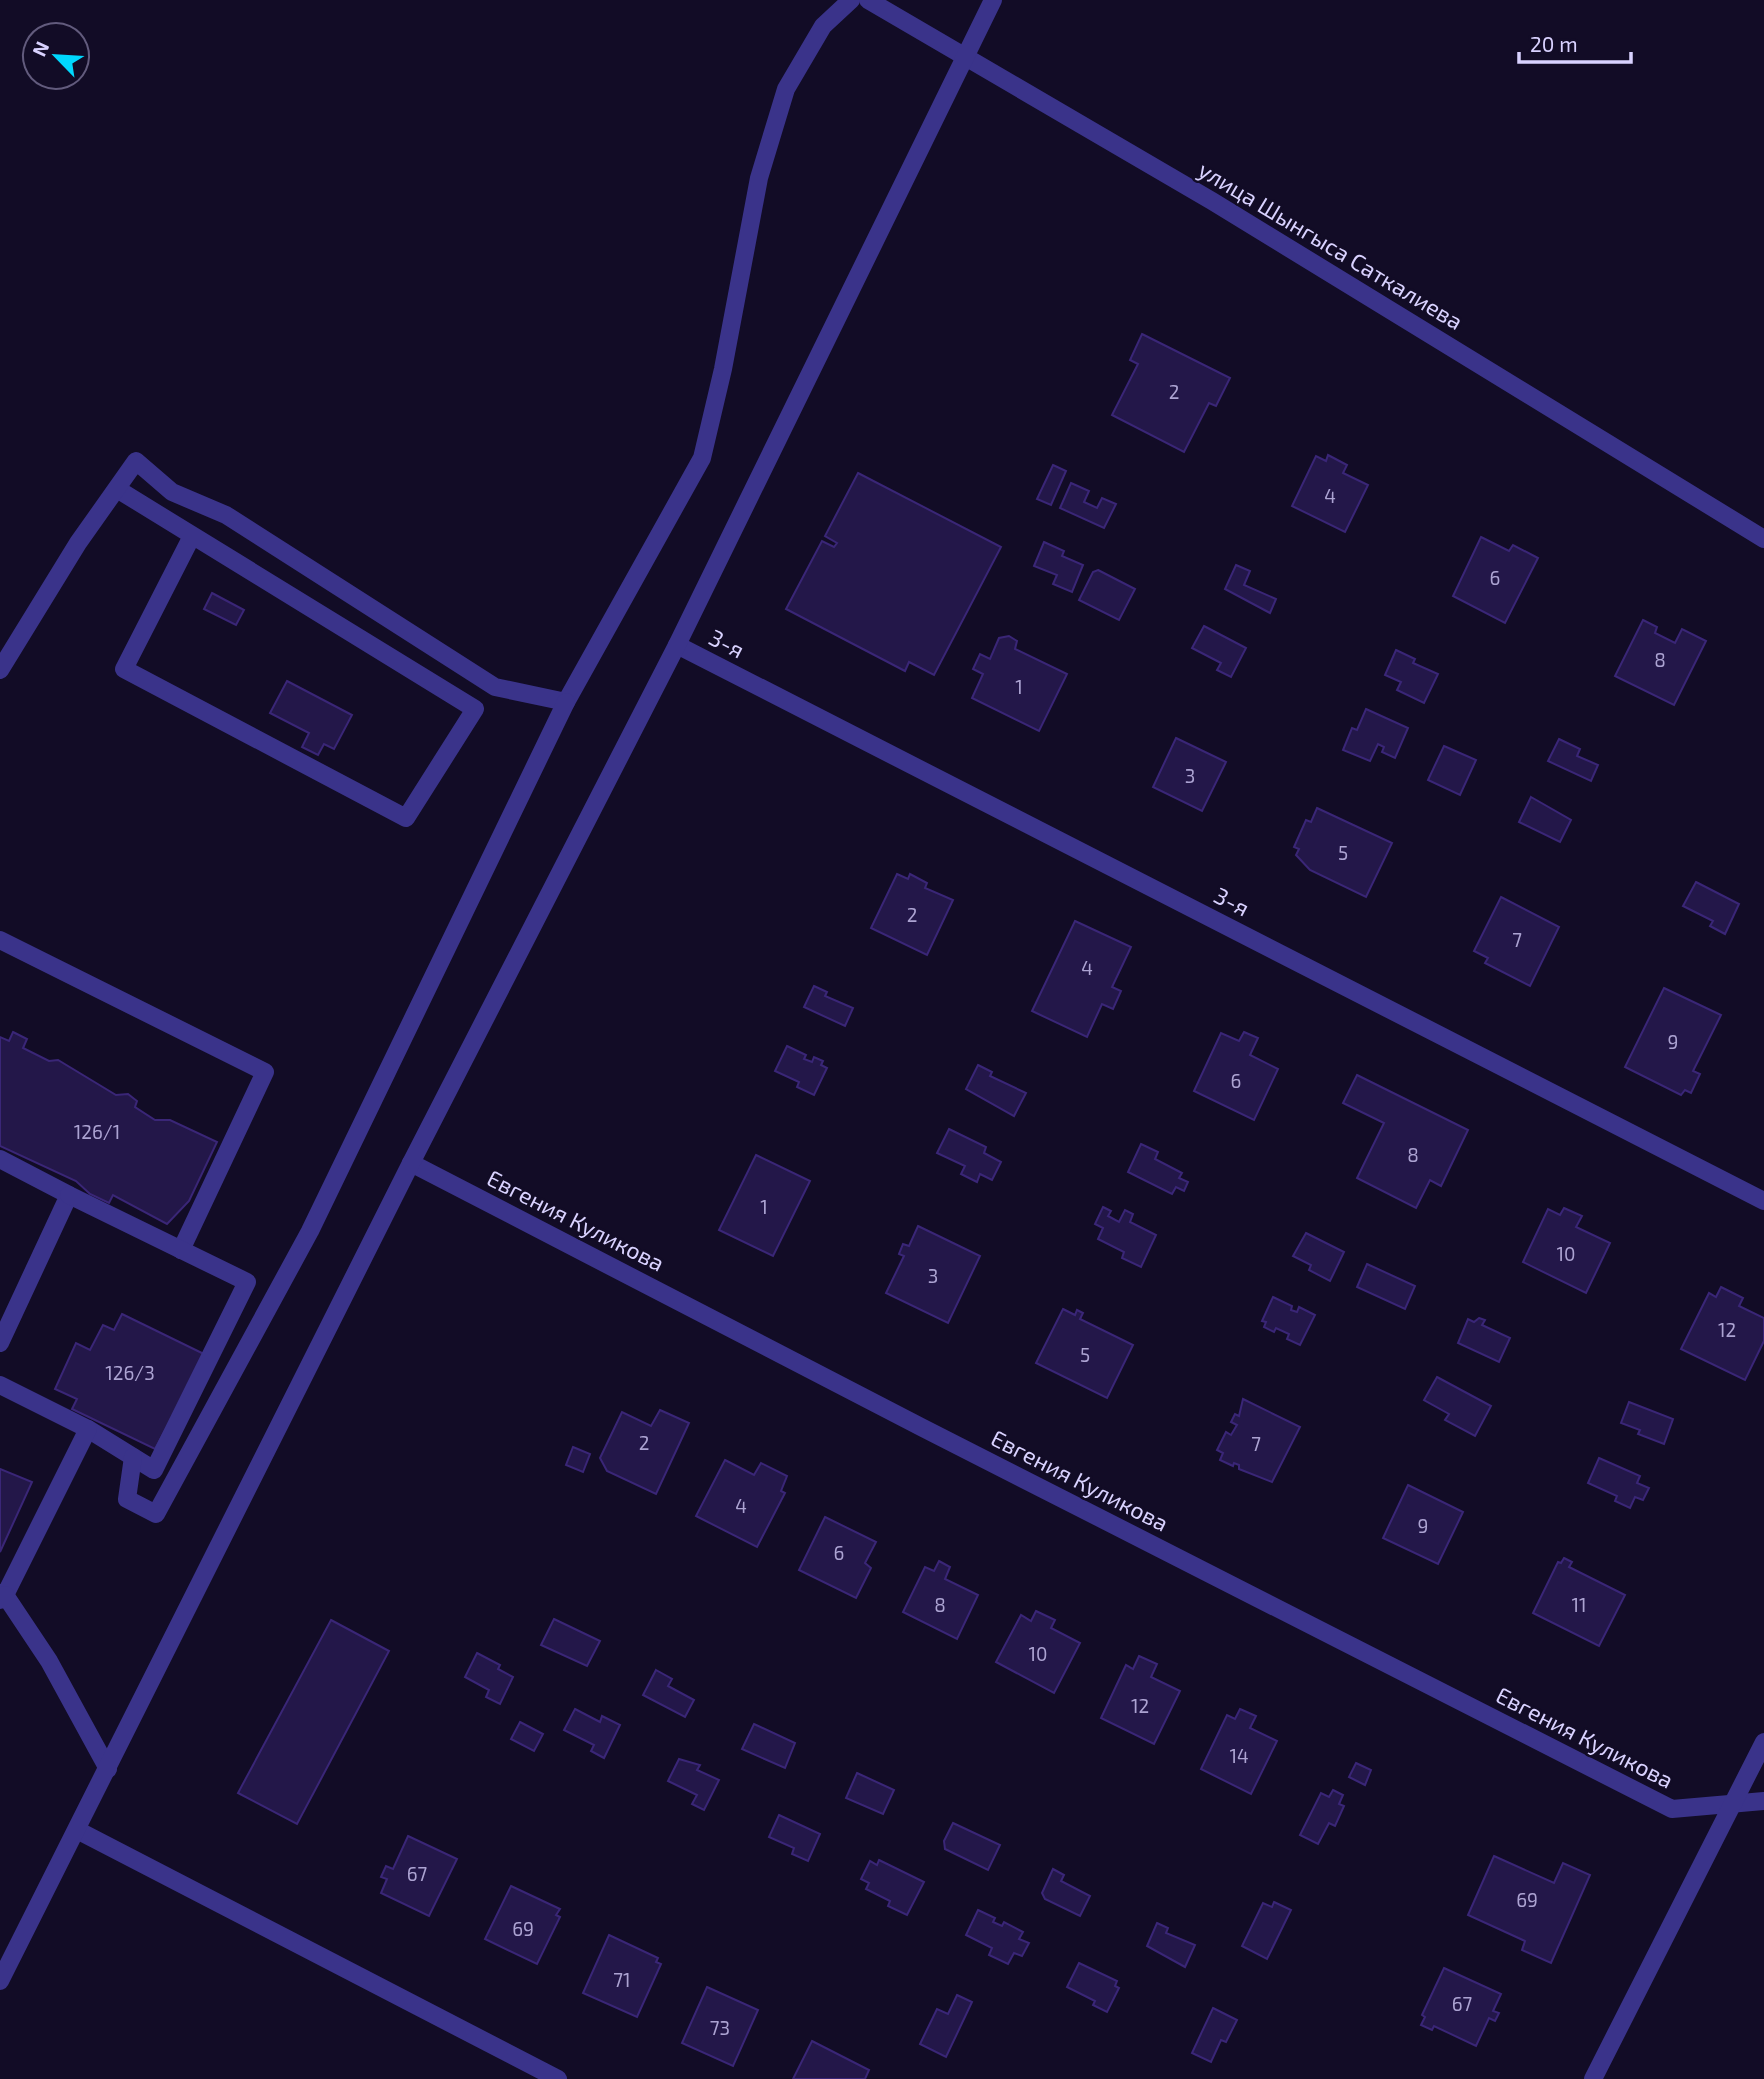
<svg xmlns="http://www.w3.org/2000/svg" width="1764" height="2079" viewBox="0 0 1764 2079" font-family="'Exo 2',sans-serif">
	<rect width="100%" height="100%" fill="#120c26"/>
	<g fill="#231749" stroke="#3a2677" stroke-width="2">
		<path d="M1142 334 1230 378 1216 406 1209 403 1184 452 1112 415 1138 364 1130 360Z"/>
		<path d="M1328 455 1347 465 1343 473 1368 485 1345 532 1292 506 1316 456 1326 461Z"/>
		<path d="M1053 465 1066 471 1051 505 1037 499Z"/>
		<path d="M858 473 1001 547 934 675 909 662 905 671 786 609 822 541 834 547 837 543 825 536Z"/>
		<path d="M1071 483 1089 491 1084 502 1097 508 1102 498 1116 504 1104 528 1060 508Z"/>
		<path d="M1481 537 1509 551 1513 545 1538 558 1505 623 1453 596Z"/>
		<path d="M1044 542 1064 551 1062 556 1083 565 1072 592 1053 584 1057 575 1034 566Z"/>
		<path d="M1236 565 1250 571 1244 585 1276 599 1270 613 1225 589Z"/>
		<path d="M1098 570 1135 589 1119 620 1079 600 1093 572Z"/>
		<path d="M212 593 244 610 236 625 204 609Z"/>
		<path d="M1643 620 1657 627 1655 633 1675 643 1682 629 1706 641 1674 705 1615 676Z"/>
		<path d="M1204 626 1246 648 1231 677 1217 670 1221 663 1192 648Z"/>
		<path d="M1009 636 1017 641 1015 649 1067 674 1039 731 972 698 983 674 973 669 980 654 990 659 999 638Z"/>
		<path d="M1396 650 1415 659 1413 663 1438 674 1424 703 1397 690 1401 682 1385 675Z"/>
		<path d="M287 681 352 715 334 749 324 744 318 755 302 747 309 733 270 713Z"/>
		<path d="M1366 709 1408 728 1395 758 1382 752 1384 747 1378 744 1370 761 1343 750 1352 728 1357 730Z"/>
		<path d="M1176 738 1226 762 1202 811 1153 787Z"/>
		<path d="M1559 739 1580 749 1577 756 1598 765 1591 781 1548 761Z"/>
		<path d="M1444 746 1476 760 1460 795 1428 780Z"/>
		<path d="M1531 797 1571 820 1560 842 1519 822Z"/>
		<path d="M1317 808 1392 843 1366 897 1310 870 1296 855 1299 849 1294 847 1306 820 1311 822Z"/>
		<path d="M897 874 908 879 910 874 927 883 925 888 953 900 927 955 871 928Z"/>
		<path d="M1696 882 1739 904 1725 934 1710 926 1713 921 1683 906Z"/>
		<path d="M1501 897 1559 927 1530 986 1485 963 1488 958 1474 951Z"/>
		<path d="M1075 921 1131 947 1112 987 1121 991 1113 1009 1102 1004 1087 1037 1032 1011Z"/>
		<path d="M814 986 827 992 825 996 853 1008 845 1026 804 1007Z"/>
		<path d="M1664 988 1721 1015 1693 1071 1700 1074 1691 1093 1685 1090 1681 1095 1625 1067Z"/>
		<path d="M13 1032 27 1039 23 1048 49 1061 58 1060 116 1095 128 1094 137 1101 135 1107 155 1120H170L217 1142 189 1201 167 1224 113 1195 109 1203 90 1194 76 1181 0 1146V1037L9 1041Z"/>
		<path d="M1244 1032 1258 1038 1250 1055 1278 1069 1254 1120 1194 1091 1221 1033 1239 1041Z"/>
		<path d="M787 1046 806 1055 804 1059 812 1062 814 1057 823 1061 821 1065 827 1068 814 1095 797 1087 799 1082 775 1071Z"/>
		<path d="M978 1065 992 1072 990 1076 1026 1093 1014 1116 966 1089Z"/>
		<path d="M1357 1075 1468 1130 1441 1186 1430 1180 1416 1208 1357 1178 1384 1123 1343 1103Z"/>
		<path d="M949 1129 986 1147 984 1153 1001 1162 992 1180 980 1174 977 1182 961 1174 965 1166 937 1153Z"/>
		<path d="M1141 1144 1158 1152 1155 1159 1182 1173 1179 1178 1188 1182 1184 1191 1176 1187 1172 1194 1128 1172Z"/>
		<path d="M756 1155 810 1181 773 1256 719 1230Z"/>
		<path d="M1103 1207 1111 1211 1108 1216 1119 1222 1125 1210 1133 1214 1130 1222 1156 1235 1141 1267 1122 1258 1124 1252 1098 1239 1103 1228 1095 1224Z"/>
		<path d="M1564 1208 1582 1216 1576 1227 1610 1243 1586 1293 1523 1262 1548 1209 1560 1215Z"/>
		<path d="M918 1226 980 1256 948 1323 886 1293 904 1256 899 1254 903 1244 909 1246Z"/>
		<path d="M1306 1233 1344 1252 1330 1281 1309 1270 1311 1265 1293 1256Z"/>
		<path d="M1367 1264 1415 1286 1405 1309 1357 1287Z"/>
		<path d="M1721 1287 1743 1298 1739 1306 1764 1318V1341L1745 1380 1681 1349 1709 1293 1716 1297Z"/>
		<path d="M1273 1297 1292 1306 1291 1310 1297 1312 1299 1307 1315 1315 1300 1345 1287 1339 1289 1334 1276 1328 1274 1332 1264 1327 1266 1322 1262 1321Z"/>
		<path d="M1063 1309 1075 1315 1077 1310 1083 1313 1080 1319 1133 1345 1107 1398 1036 1363Z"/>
		<path d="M122 1314 206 1355 155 1449 72 1409 77 1399 55 1389 76 1343 90 1350 103 1325 114 1330Z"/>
		<path d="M1479 1318 1485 1320 1482 1325 1510 1338 1499 1362 1458 1343 1468 1319 1474 1322Z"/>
		<path d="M1437 1377 1491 1406 1475 1436 1445 1420 1449 1414 1424 1400Z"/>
		<path d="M1243 1399 1300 1427 1272 1482 1239 1469V1465L1234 1463 1233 1466 1220 1460 1223 1453 1217 1450 1226 1432 1231 1435 1237 1425 1231 1422 1235 1414 1239 1416Z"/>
		<path d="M1629 1402 1673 1419 1664 1444 1638 1434 1640 1430 1621 1423Z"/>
		<path d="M660 1410 689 1423 656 1494 607 1471 600 1458 622 1412 651 1426Z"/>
		<path d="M573 1447 590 1454 583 1472 566 1465Z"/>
		<path d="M1599 1458 1640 1476 1637 1483 1649 1488 1643 1500 1635 1497 1630 1508 1615 1501 1617 1496 1588 1483Z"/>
		<path d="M725 1460 754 1475 761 1463 787 1476 781 1491 785 1493 757 1547 696 1516Z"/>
		<path d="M0 1469 32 1482 0 1552Z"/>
		<path d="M1408 1485 1463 1512 1438 1564 1383 1538Z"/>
		<path d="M825 1517 876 1542 865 1563 871 1568 856 1598 799 1570Z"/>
		<path d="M1564 1558 1572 1562 1569 1567 1625 1595 1599 1646 1533 1613 1558 1562 1561 1563Z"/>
		<path d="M939 1561 950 1567 945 1579 978 1595 957 1639 903 1612 925 1567 934 1571Z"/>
		<path d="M1036 1611 1055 1620 1051 1628 1080 1643 1054 1693 996 1662 1021 1615 1031 1621Z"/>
		<path d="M554 1619 600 1641 587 1666 541 1645Z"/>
		<path d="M331 1620 389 1651 297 1824 238 1793Z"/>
		<path d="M477 1653 500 1665 498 1669 513 1677 500 1704 486 1697 489 1690 465 1677Z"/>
		<path d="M1139 1656 1157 1664 1151 1677 1180 1691 1154 1744 1101 1718 1126 1665 1133 1669Z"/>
		<path d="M656 1670 672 1679 668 1686 694 1700 685 1717 643 1695Z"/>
		<path d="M575 1709 600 1722 602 1716 620 1725 604 1758 591 1751 594 1745 564 1730Z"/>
		<path d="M1240 1709 1256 1716 1250 1728 1277 1741 1251 1794 1201 1769 1227 1715 1235 1719Z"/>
		<path d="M520 1722 543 1734 534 1751 511 1739Z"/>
		<path d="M754 1724 795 1743 785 1768 742 1749Z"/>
		<path d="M679 1759 700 1765 697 1770 719 1780 704 1810 692 1804 697 1795 668 1781Z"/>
		<path d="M1356 1763 1371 1770 1365 1785 1349 1777Z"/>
		<path d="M857 1773 894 1790 883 1814 846 1798Z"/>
		<path d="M1333 1790 1343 1795 1339 1804 1344 1806 1335 1826 1329 1823 1318 1844 1300 1835 1321 1793 1329 1797Z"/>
		<path d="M779 1815 820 1834 808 1861 792 1854 794 1848 769 1837Z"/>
		<path d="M953 1823 1000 1845 988 1870 945 1849 944 1841Z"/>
		<path d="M408 1836 457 1859 429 1916 381 1893 387 1879 381 1877 386 1866 393 1869Z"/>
		<path d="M1494 1856 1554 1883 1563 1863 1590 1875 1551 1963 1522 1950 1525 1941 1468 1915Z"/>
		<path d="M879 1860 924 1882 907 1915 888 1906 890 1901 866 1889 869 1883 861 1879 870 1861 877 1865Z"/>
		<path d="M1053 1869 1064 1875 1061 1881 1090 1896 1080 1916 1045 1899 1042 1893Z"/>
		<path d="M511 1886 560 1909 556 1915 560 1917 537 1964 485 1939Z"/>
		<path d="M1274 1902 1291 1910 1267 1959 1242 1946 1263 1903 1272 1907Z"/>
		<path d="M978 1910 995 1918 993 1922 1002 1926 1004 1922 1023 1932 1019 1939 1029 1943 1022 1956 1014 1953 1008 1964 989 1955 992 1948 966 1935Z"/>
		<path d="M1157 1923 1168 1928 1166 1933 1195 1945 1185 1967 1147 1946Z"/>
		<path d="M609 1935 658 1958 656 1962 661 1964 637 2017 583 1993Z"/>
		<path d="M1079 1963 1117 1981 1115 1986 1119 1988 1107 2012 1093 2005 1095 2001 1067 1987Z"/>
		<path d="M1444 1968 1501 1994 1493 2011 1499 2013 1495 2021 1489 2018 1476 2046 1434 2026 1432 2030 1421 2025 1425 2017 1422 2015Z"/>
		<path d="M707 1987 758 2010 733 2066 682 2043Z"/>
		<path d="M957 1995 972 2002 946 2057 920 2044 937 2009 948 2014Z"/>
		<path d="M1213 2008 1237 2020 1226 2042 1221 2040 1211 2062 1192 2053Z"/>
		<path d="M812 2041 869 2070 865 2079H793Z"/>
	</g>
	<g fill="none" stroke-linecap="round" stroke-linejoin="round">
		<g stroke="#3a338a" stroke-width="18">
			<path d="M868 0 1212 201 1764 539"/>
			<path d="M117 489 475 709 406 818 124 669 192 536"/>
			<path d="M677 645 1764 1201"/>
			<path d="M0 670 78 543 136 461 172 492 226 515 495 687 566 702 702 458 723 369 759 178 786 89 823 26 851 0"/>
			<path d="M0 940 265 1072 181 1250"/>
			<path d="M0 1159 69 1195 0 1343"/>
			<path d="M411 1163 923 1428 1672 1809 1764 1801"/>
			<path d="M69 1195 247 1282 154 1470 88 1429"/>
			<path d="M0 1385 88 1429 5 1595 0 1593"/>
			<path d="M133 1457 127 1499 156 1514 310 1231 566 702"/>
			<path d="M0 1600 5 1595 49 1661 108 1769"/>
			<path d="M77 1830 558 2079"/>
			<path d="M0 1981 411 1163 677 645 993 0"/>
			<path d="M1593 2079 1764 1742"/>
		</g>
	</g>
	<g text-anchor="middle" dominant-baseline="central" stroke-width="5" stroke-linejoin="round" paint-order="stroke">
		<g font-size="19" fill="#aca3d2">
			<text x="1174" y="391">2</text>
			<text x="1330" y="495">4</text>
			<text x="1495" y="577">6</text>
			<text x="1660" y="659">8</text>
			<text x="1019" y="686">1</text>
			<text x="1190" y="775">3</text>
			<text x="1343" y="852">5</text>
			<text x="912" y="914">2</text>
			<text x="1517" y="939">7</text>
			<text x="1087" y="967">4</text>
			<text x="1673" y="1041">9</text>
			<text x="1236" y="1080">6</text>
			<text x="97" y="1131">126/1</text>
			<text x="1413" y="1154">8</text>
			<text x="764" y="1206">1</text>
			<text x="1566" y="1253">10</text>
			<text x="933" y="1275">3</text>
			<text x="1727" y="1329">12</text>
			<text x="1085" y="1354">5</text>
			<text x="130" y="1372">126/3</text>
			<text x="644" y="1442">2</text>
			<text x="1256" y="1443">7</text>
			<text x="741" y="1505">4</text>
			<text x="1423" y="1525">9</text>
			<text x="839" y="1552">6</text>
			<text x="940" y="1604">8</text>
			<text x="1579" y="1604">11</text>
			<text x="1038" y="1653">10</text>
			<text x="1140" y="1705">12</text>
			<text x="1239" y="1755">14</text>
			<text x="417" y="1873">67</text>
			<text x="1527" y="1899">69</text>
			<text x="523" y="1928">69</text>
			<text x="622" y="1979">71</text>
			<text x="1462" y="2003">67</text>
			<text x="720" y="2027">73</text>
		</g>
		<g font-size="23" fill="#d9d2ff" stroke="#120c26">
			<text transform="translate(1331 245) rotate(31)">улица Шынгыса Саткалиева</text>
			<text transform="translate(727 643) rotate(27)">3-я</text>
			<text transform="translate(1232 901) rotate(27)">3-я</text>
			<text transform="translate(576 1220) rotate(27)">Евгения Куликова</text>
			<text transform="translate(1080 1480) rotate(27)">Евгения Куликова</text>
			<text transform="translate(1585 1737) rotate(27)">Евгения Куликова</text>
		</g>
	</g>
	<g transform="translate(56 56) rotate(295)"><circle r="33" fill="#120c26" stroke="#625b7d" stroke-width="2"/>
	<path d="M0-5L12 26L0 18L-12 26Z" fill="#00d8fd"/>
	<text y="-10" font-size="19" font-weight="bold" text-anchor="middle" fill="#d9d2ff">N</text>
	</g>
	<path d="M1519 52v10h112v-10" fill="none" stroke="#d9d2ff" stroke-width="3.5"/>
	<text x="1530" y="52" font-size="21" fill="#d9d2ff" stroke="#120c26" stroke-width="5" paint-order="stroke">20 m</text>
</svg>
